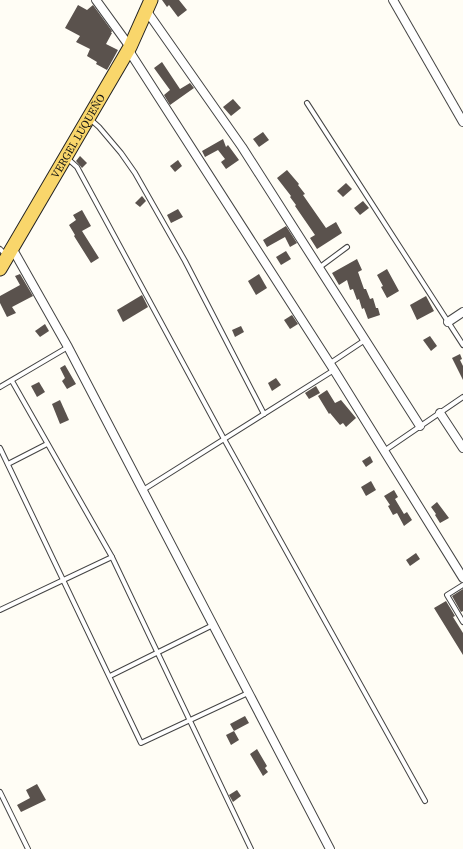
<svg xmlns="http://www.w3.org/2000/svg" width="463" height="849" viewBox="0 0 463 849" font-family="'Source Serif 4',serif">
	<rect width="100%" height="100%" fill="#fffdf5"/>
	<g fill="#5a524d">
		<path d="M162 0H179L187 10 178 17 169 5 167 7Z"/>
		<path d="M78 5 87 10 93 5 112 31 111 33H112L106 44 118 50 107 70 96 64 97 62 87 56 90 49 76 42 80 36 65 28Z"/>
		<path d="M162 62 180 89 190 83 194 88 170 105 164 95 170 90 154 68Z"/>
		<path d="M233 99 241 108 231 116 223 107Z"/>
		<path d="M263 132 269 140 259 147 253 139Z"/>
		<path d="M223 139 226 147 228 145 239 160 226 169 221 162 225 159 218 150 205 157 202 151Z"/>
		<path d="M80 156 87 163 82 168 76 161Z"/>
		<path d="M178 160 182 166 175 172 170 166Z"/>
		<path d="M287 170 299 184 298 185 305 194 303 195 326 228 336 222 342 233 317 249 310 238 315 235 295 206 296 205 290 197 291 196 277 178Z"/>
		<path d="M346 183 352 189 343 197 337 191Z"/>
		<path d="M142 196 146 201 140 207 135 203Z"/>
		<path d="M363 201 369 208 360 215 354 208Z"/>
		<path d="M178 209 183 217 171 223 167 215Z"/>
		<path d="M82 210 91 226 82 231 99 258 91 263 74 236 75 235 69 225 76 220 73 215Z"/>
		<path d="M286 226 297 243 290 247 285 237 267 247 263 240Z"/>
		<path d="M286 251 291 259 281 265 276 257Z"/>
		<path d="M357 259 362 270 358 272 364 289H366L370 299 373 298 376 308H378L380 315 368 319 364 308 362 309 359 299 357 300 353 289 350 290 347 280 339 285 332 273Z"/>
		<path d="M387 269 399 291 387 298 381 287 383 286 377 275Z"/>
		<path d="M20 274 33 296 12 307 16 313 7 317 0 303V296L20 285 15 276Z"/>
		<path d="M259 274 267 288 256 295 248 281Z"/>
		<path d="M142 295 148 307 123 322 117 310Z"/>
		<path d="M426 296 434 311 417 320 410 305Z"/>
		<path d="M292 315 298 324 290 329 284 320Z"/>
		<path d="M45 324 49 331 40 337 35 331Z"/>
		<path d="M241 326 244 332 235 337 232 330Z"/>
		<path d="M430 336 437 346 431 351 423 340Z"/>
		<path d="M460 354 462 359 460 360 463 366V380L452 358Z"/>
		<path d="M65 365 76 384 67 389 62 381 65 378 60 368Z"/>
		<path d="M276 378 281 385 272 391 268 383Z"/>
		<path d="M39 382 45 392 37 397 31 386Z"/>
		<path d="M316 386 320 393 309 399 305 393Z"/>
		<path d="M327 390 335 403 341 400 356 418 346 427 343 423 340 425 330 413 329 414 318 396Z"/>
		<path d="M60 400 69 420 60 424 52 404Z"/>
		<path d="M370 456 373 462 366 467 362 461Z"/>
		<path d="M371 481 376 490 366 496 361 487Z"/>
		<path d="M394 490 398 497 395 499 404 514 407 512 412 520 404 526 397 513 393 515 388 506 390 505 384 496Z"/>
		<path d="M437 502 449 518 440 523 435 515 436 514 431 507Z"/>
		<path d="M416 553 420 559 410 566 406 560Z"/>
		<path d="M463 589V611L461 612 452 596Z"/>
		<path d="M446 601 455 616 453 617 463 633V655L434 608Z"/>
		<path d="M245 716 249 723 234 731 239 740 231 745 226 735 234 731 230 724Z"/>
		<path d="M257 749 267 766 265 768 268 772 263 776 250 754Z"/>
		<path d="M37 784 46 800 21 812 17 805 30 798 26 790Z"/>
		<path d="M237 790 241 796 233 802 229 795Z"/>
	</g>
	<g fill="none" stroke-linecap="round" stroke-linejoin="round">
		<g stroke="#444" stroke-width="6">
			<g id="lane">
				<path d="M307 103 463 345"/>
				<path d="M90 119 99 127 121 153 135 173 185 261 264 414"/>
				<path d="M67 158 77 167 224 439 425 801"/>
				<path d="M0 249 6 255"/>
				<path d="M320 267 347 247"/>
				<path d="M329 364 365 340"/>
				<path d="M12 381 112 557 251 849"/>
				<path d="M0 387 68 347"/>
				<path d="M0 448 141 743 248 693"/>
				<path d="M384 451 463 397"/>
				<path d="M8 464 47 444"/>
				<path d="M143 490 334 370"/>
				<path d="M463 585 447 595 463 622"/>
				<path d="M0 610 112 557"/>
				<path d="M110 676 213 625"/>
				<path d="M0 792 28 849"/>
			</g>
		</g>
		<g stroke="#444" stroke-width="10">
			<g id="street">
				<path d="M96 0 130 47 131 54 334 370 463 578"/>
				<path d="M393 0 463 122"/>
				<path d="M146 10 242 147 420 426"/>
				<path d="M12 248 68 347 330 849"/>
				<path d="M448 322 463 312"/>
				<path d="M440 413 463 448"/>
			</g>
		</g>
		<g stroke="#222" stroke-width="15">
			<g id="primary">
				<path id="s1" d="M0 269 130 47 151 0"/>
			</g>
		</g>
		<use href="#lane" stroke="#fff" stroke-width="4"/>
		<use href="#street" stroke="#fff" stroke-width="8"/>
		<use href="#primary" stroke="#f9d66b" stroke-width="13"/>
	</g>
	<g text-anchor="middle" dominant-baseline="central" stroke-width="4" stroke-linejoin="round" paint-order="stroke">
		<g font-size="11" fill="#111" stroke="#fff">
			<text stroke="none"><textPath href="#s1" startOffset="154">VERGEL LUQUEÑO</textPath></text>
		</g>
	</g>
</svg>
